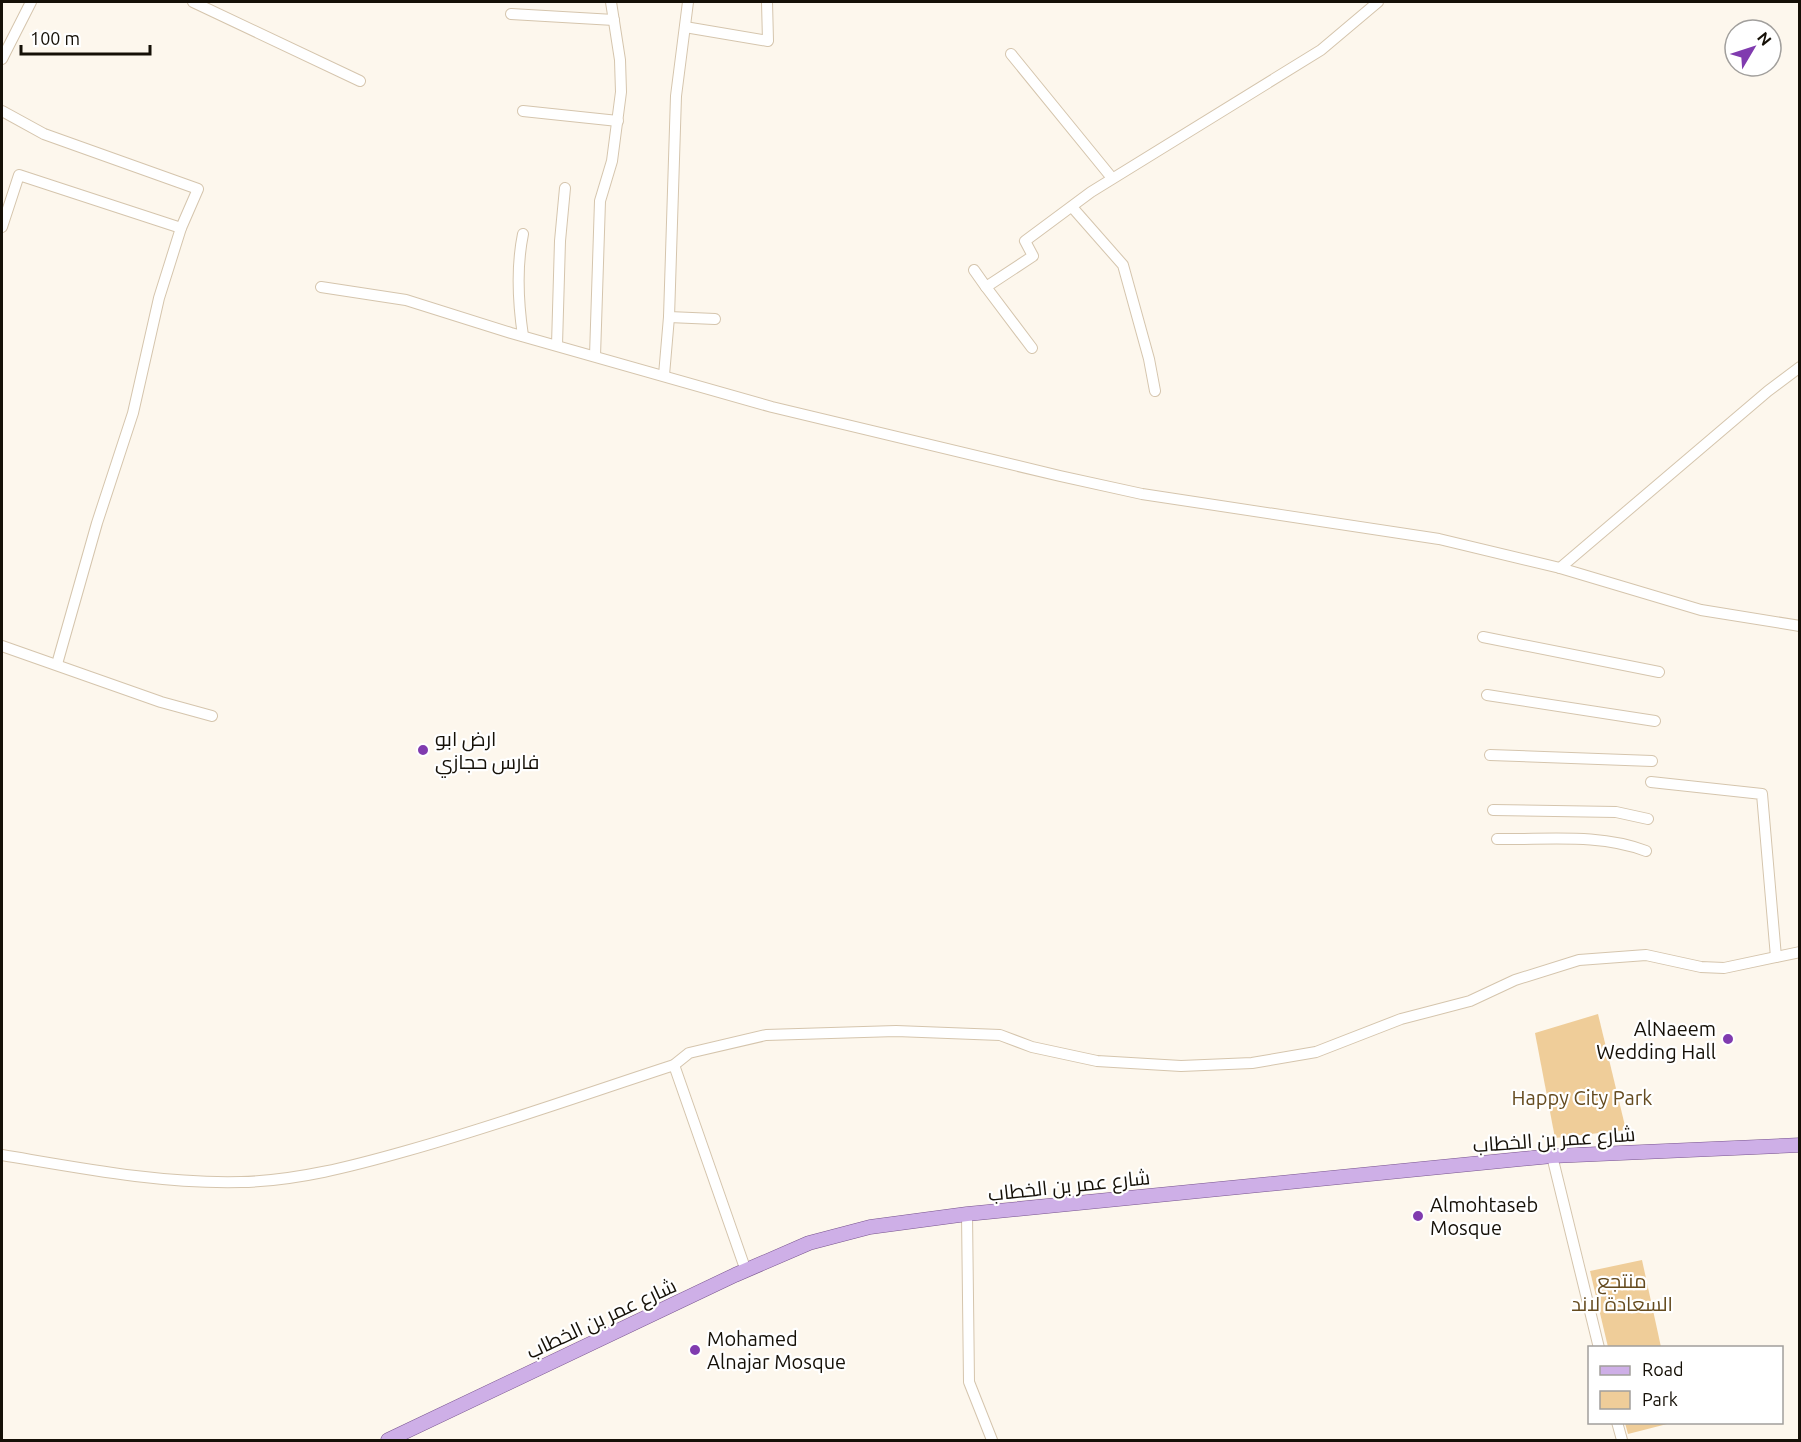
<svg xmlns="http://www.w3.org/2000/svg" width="1801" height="1442" viewBox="0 0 1801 1442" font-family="Ubuntu,Cairo,sans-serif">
	<rect width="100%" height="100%" fill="#fdf7ed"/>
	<g fill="#efcd99">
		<path d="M1598 1014 1626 1130 1555 1138 1535 1033Z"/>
		<path d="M1642 1260 1661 1347H1608L1590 1271Z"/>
		<path d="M1625 1423V1422L1671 1423 1628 1434Z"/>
	</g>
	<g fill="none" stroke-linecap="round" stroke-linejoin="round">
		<g stroke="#d5c5ad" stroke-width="12">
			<g id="minor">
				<path d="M193 2 360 81"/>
				<path d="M511 14 614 20"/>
				<path d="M685 27 768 41 767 2"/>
				<path d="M1011 54 1112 178"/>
				<path d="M2 59 31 2"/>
				<path d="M2 111 44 134 198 189 181 228 159 298 133 413 97 523 57 664"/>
				<path d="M523 111 618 121"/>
				<path d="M1072 207 1123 265 1149 359 1155 391"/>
				<path d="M2 227 19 175 181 228"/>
				<path d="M523 234C516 268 518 302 523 336"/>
				<path d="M974 270 986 287 1033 256 1025 241 1091 192 1321 50 1378 2"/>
				<path d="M321 287 406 300 511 333 772 407 1060 476 1142 494 1439 539 1560 568 1701 610 1800 626"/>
				<path d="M986 287 1032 348"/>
				<path d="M669 317 715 319"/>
				<path d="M557 345 560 241 565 188"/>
				<path d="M595 356 600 201 612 161 621 92 620 60 611 2"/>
				<path d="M664 375 669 317 676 96 688 2"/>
				<path d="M1560 568 1768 391 1800 367"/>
				<path d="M1483 637 1659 672"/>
				<path d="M2 646 161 702 212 716"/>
				<path d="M1487 695 1655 721"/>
				<path d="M1490 755 1652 761"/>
				<path d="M1651 782 1762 794 1776 957"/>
				<path d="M1493 810 1616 812 1648 819"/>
				<path d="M1497 839C1546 840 1599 833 1646 851"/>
				<path d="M674 1065 746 1271"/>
				<path d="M2 1155C80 1168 161 1184 241 1182 296 1181 353 1166 406 1151 496 1126 585 1094 674 1065L689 1053 766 1035 896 1031 1000 1035 1032 1047 1097 1061 1181 1066 1252 1063 1316 1052 1401 1019 1470 1001 1515 980 1579 960 1646 955 1701 967 1724 968 1800 952"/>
				<path d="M1552 1156 1599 1348"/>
				<path d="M967 1214 969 1382 992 1440"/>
				<path d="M1617 1422 1622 1440"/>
			</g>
		</g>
		<g stroke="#78548e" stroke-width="15">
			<path id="major" d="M388 1440 735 1275 809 1243 870 1227 967 1214 1552 1156 1800 1145"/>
		</g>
		<use href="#minor" stroke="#fff" stroke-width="10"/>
		<use href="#major" stroke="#ceafe7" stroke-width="14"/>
	</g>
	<g fill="#803baf" stroke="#fff" stroke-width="2">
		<circle cx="423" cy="750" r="6"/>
		<circle cx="1728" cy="1039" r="6"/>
		<circle cx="1418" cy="1216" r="6"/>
		<circle cx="695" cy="1350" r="6"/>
	</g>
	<g text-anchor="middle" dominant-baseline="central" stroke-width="4.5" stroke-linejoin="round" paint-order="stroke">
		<g font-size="20" fill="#151007" stroke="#fff" text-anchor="start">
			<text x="435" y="738">ارض ابو<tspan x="435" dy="23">فارس حجازي</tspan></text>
			<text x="1716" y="1028" text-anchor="end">AlNaeem<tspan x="1716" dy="23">Wedding Hall</tspan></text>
			<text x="1430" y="1204">Almohtaseb<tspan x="1430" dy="23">Mosque</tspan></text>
			<text x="707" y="1338">Mohamed<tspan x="707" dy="23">Alnajar Mosque</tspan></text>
		</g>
		<g font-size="20" fill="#654b1f" stroke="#fff">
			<text x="1582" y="1097">Happy City Park</text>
			<text x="1622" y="1280">منتجع<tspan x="1622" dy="23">السعادة لاند</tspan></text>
		</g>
		<g font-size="20" fill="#151007" stroke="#fff">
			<text transform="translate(1554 1139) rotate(-4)">شارع عمر بن الخطاب</text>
			<text transform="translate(1069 1185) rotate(-6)">شارع عمر بن الخطاب</text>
			<text transform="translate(601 1318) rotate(-25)">شارع عمر بن الخطاب</text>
		</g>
	</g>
	<rect width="1801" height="1442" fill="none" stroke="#151007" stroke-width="6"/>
	<rect x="1588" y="1346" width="195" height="78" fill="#ffffff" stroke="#a19f9c" stroke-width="1.5"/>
	<rect x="1600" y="1366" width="30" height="9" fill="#ceafe7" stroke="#a19f9c" stroke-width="1.5"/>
	<text x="1642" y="1376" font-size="18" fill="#151007">Road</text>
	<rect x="1600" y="1391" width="30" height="18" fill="#efcd99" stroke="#a19f9c" stroke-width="1.5"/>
	<text x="1642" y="1406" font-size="18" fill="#151007">Park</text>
	<g transform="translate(1753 48) rotate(51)"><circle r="28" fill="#ffffff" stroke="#a19f9c" stroke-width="1.5"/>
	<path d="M0-4.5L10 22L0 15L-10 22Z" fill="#803baf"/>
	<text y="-9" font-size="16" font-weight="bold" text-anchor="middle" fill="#151007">N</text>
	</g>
	<path d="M21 45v9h129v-9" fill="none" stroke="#151007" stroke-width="3"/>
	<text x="30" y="45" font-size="18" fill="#151007" stroke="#ffffff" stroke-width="4.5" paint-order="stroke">100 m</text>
</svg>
